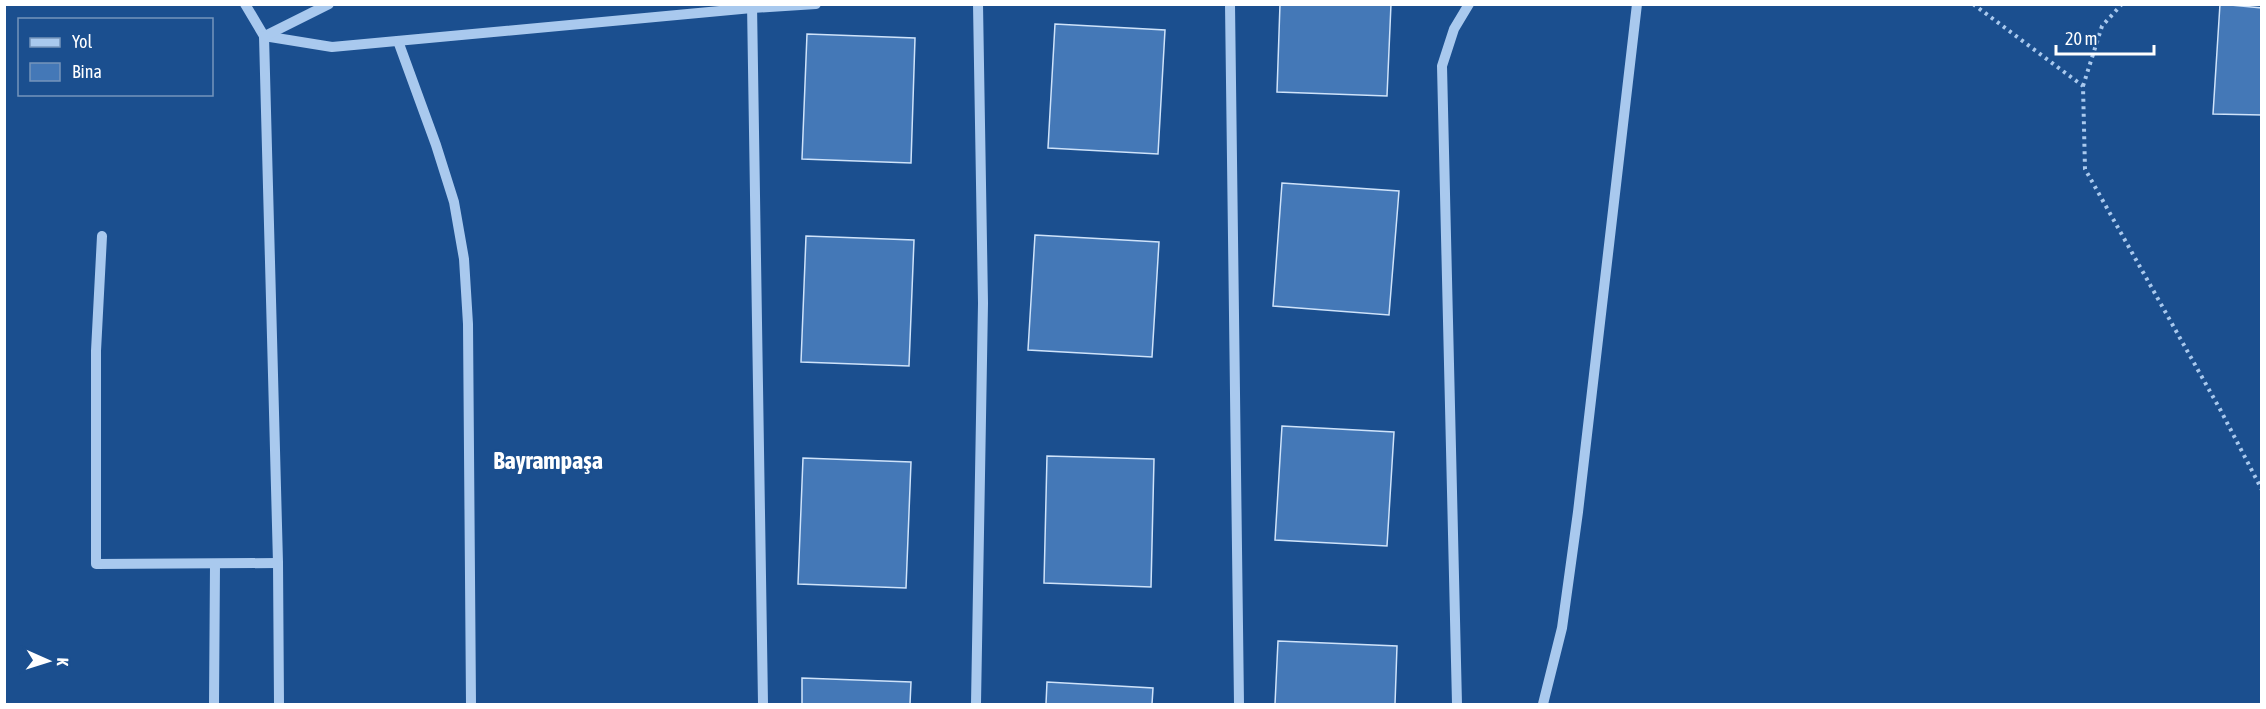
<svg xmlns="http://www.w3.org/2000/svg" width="2266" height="709" viewBox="0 0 2266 709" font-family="'Asap Condensed',sans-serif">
	<rect width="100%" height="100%" fill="#1b4f8f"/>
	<g fill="#4478b7" stroke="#cfe3fa" stroke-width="1.5">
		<path d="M1280 4H1391L1387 96 1277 92Z"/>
		<path d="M2220 4 2262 8V115L2213 114Z"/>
		<path d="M1055 24 1165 30 1158 154 1048 148Z"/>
		<path d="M807 34 915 38 911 163 802 159Z"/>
		<path d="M1282 183 1399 191 1389 315 1273 306Z"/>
		<path d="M1035 235 1159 242 1152 357 1028 350Z"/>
		<path d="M806 236 914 240 909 366 801 362Z"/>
		<path d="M1282 426 1394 432 1387 546 1275 540Z"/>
		<path d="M1047 456 1154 459 1151 587 1044 583Z"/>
		<path d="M803 458 911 462 906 588 798 584Z"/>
		<path d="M1278 641 1397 646 1395 704H1275Z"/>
		<path d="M802 678 911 682 910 704H802Z"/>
		<path d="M1047 682 1153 688 1152 704H1046Z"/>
	</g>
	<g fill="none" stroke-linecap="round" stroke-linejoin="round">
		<g stroke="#a9c9ee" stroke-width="4" stroke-dasharray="3 4.5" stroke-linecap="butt">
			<path d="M1973 4 2083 86 2085 169 2221 411 2262 490"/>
			<path d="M2083 86 2102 26 2122 4"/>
		</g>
		<g stroke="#a9c9ee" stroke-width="10">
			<path d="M245 4 264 36 278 563 279 704"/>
			<path d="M752 4 763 704"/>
			<path d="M1230 4 1239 704"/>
			<path d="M264 36 332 47 752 8 816 4"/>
			<path d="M265 36 329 4"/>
			<path d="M398 41 436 145 454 202 464 259 468 324 471 704"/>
			<path d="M102 236 96 351V564L278 563"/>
			<path d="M214 704 215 564"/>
			<path d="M976 704 983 303 978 4"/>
			<path d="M1457 704 1442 66 1454 29 1469 4"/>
			<path d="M1543 704 1562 628 1578 512 1637 4"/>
		</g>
	</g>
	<g text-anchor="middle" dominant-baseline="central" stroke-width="4.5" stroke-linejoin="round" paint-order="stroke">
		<g font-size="24" font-weight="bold" fill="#fff" stroke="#1b4f8f">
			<text x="548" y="460">Bayrampaşa</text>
		</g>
	</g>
	<rect width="2266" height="709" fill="none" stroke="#ffffff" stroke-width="12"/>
	<rect x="18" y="18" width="195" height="78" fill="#1b4f8f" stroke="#7695bc" stroke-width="1.5"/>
	<rect x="30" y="38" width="30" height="9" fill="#a9c9ee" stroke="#7695bc" stroke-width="1.5"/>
	<text x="72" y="48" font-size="18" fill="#ffffff">Yol</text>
	<rect x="30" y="63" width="30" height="18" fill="#4478b7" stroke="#7695bc" stroke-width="1.5"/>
	<text x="72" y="78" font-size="18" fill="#ffffff">Bina</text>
	<g transform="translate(48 661) rotate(93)" stroke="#1b4f8f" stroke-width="4.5" paint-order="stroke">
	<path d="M0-4.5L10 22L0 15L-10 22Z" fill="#ffffff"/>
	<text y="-9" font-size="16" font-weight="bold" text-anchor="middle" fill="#ffffff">K</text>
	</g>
	<path d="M2056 45v9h98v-9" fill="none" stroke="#ffffff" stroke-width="3"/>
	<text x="2065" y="45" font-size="18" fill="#ffffff" stroke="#1b4f8f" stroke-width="4.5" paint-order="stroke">20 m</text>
</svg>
